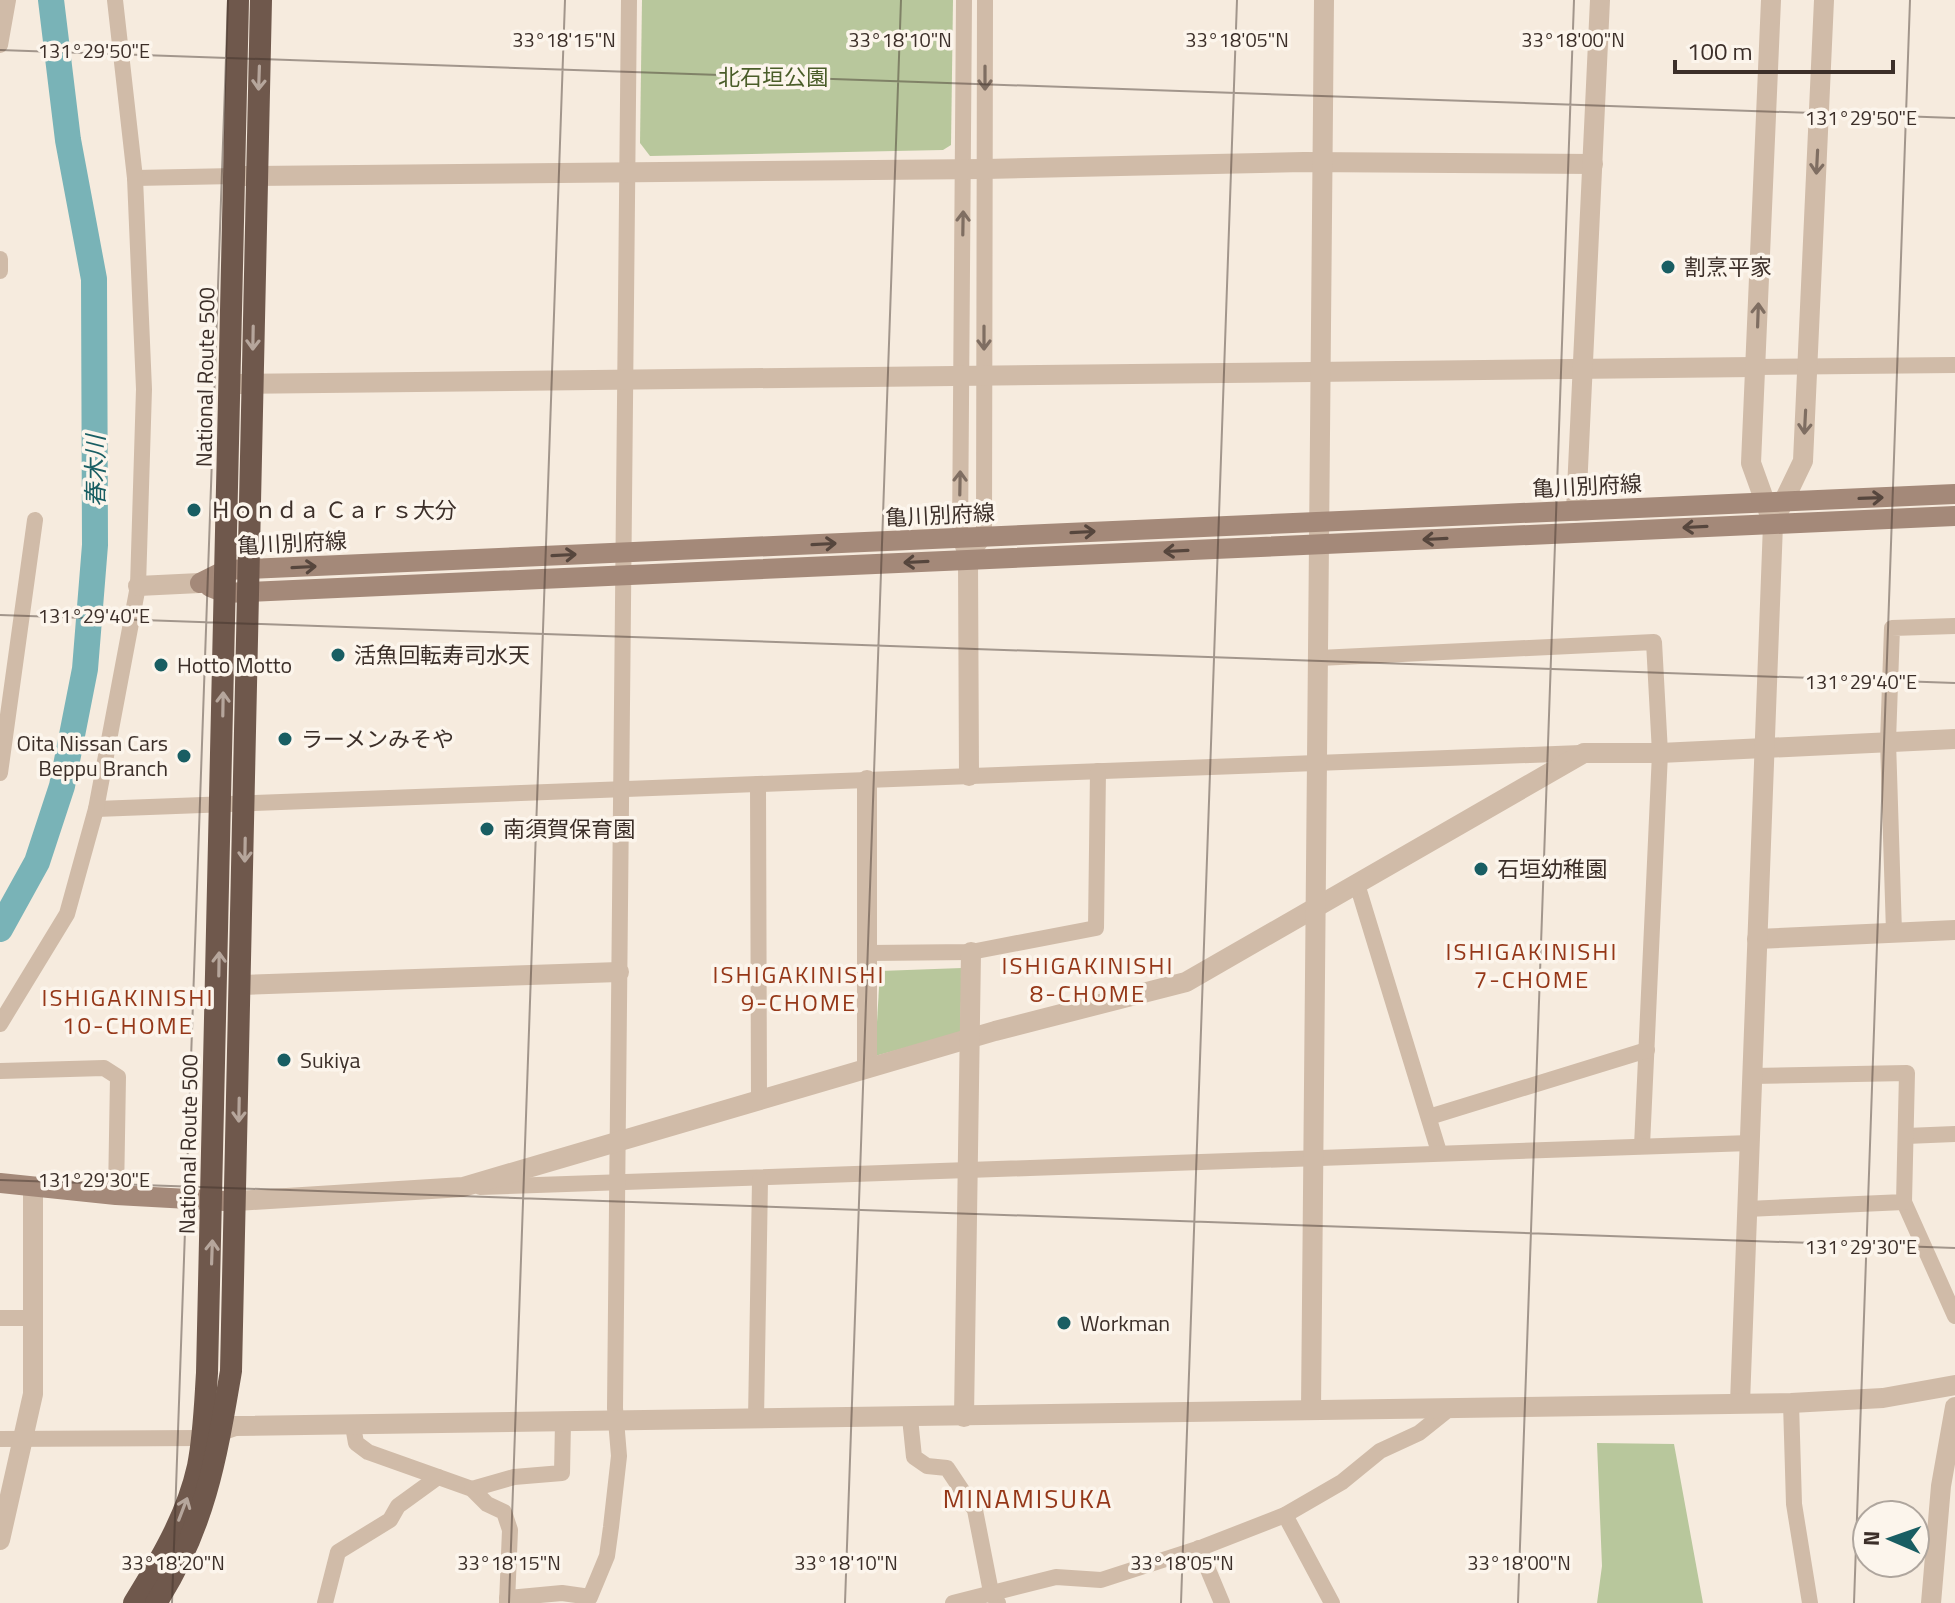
<svg xmlns="http://www.w3.org/2000/svg" width="1955" height="1603" viewBox="0 0 1955 1603" font-family="'Titillium Web','Noto Sans JP',sans-serif">
	<rect width="100%" height="100%" fill="#f6ebde"/>
	<g fill="#b8c79c">
		<path d="M642 0H953L951 145 943 150 650 156 640 143Z"/>
		<path d="M962 968 960 1033 875 1056 880 971Z"/>
		<path d="M1597 1443 1674 1444 1703 1603H1597L1602 1566Z"/>
	</g>
	<g fill="none" stroke-linecap="round" stroke-linejoin="round">
		<path stroke="#79b3b7" stroke-width="26" d="M0 929 37 862 62 786 85 669 95 545 94 279 68 140 51 0"/>
		<g stroke="#d0bba8" stroke-width="16">
			<path d="M964 0 960 538 968 560"/>
			<path d="M0 45 8 0"/>
			<path d="M135 178 235 176"/>
			<path d="M0 259V271"/>
			<path d="M1755 367 1955 365"/>
			<path d="M978 545 984 537 985 0"/>
			<path d="M1319 658 1654 642 1660 753 1642 1146"/>
			<path d="M0 773 35 520"/>
			<path d="M758 784 759 1100"/>
			<path d="M96 809 1581 753"/>
			<path d="M1357 884 1439 1152"/>
			<path d="M1894 932 1888 741 1892 628 1955 626"/>
			<path d="M869 953 971 952 1096 928 1098 771"/>
			<path d="M0 1024 67 914 96 809 138 586 144 389 135 178 115 0"/>
			<path d="M0 1071 104 1068 118 1077 116 1195"/>
			<path d="M1429 1117 1647 1050"/>
			<path d="M1906 1136 1955 1134"/>
			<path d="M480 1187 1750 1143"/>
			<path d="M1904 1202 1955 1316"/>
			<path d="M1747 1209 1904 1202 1907 1073 1752 1076"/>
			<path d="M0 1318H33"/>
			<path d="M1791 1403 1794 1504 1810 1603"/>
			<path d="M910 1418 914 1457 927 1466 947 1468 975 1510 991 1592 998 1603"/>
			<path d="M756 1420 760 1180"/>
			<path d="M353 1426 356 1443 368 1452 472 1489 487 1504 504 1512 510 1530 507 1603"/>
			<path d="M0 1439 202 1438"/>
			<path d="M472 1489 514 1477 562 1473 563 1422"/>
			<path d="M1285 1515 1332 1603"/>
			<path d="M1199 1548 1222 1603"/>
			<path d="M507 1598 562 1593 590 1597 607 1556 611 1527 619 1456 615 1408 629 0"/>
			<path d="M325 1603 338 1552 390 1520 398 1506 438 1477"/>
			<path d="M953 1603 1056 1577 1101 1580 1203 1547 1285 1515 1342 1482 1380 1451 1419 1433 1449 1409"/>
		</g>
		<g stroke="#d0bba8" stroke-width="20">
			<path d="M243 176 985 169 1304 162 1593 164"/>
			<path d="M239 384 1755 367"/>
			<path d="M1576 511 1600 0"/>
			<path d="M1778 513 1803 461 1824 0"/>
			<path d="M968 560 969 776"/>
			<path d="M138 586 200 583"/>
			<path d="M1757 939 1955 930"/>
			<path d="M242 985 619 972"/>
			<path d="M867 1068V780"/>
			<path d="M237 1201 463 1187 995 1031 1186 982 1584 753H1660L1955 739"/>
			<path d="M1740 1403 1773 524 1751 463 1771 0"/>
			<path d="M1311 1410 1324 0"/>
			<path d="M964 1417 971 952"/>
			<path d="M206 1436 235 1426 1791 1403 1883 1398 1955 1385"/>
			<path d="M0 1540 33 1394V1188"/>
			<path d="M1931 1603 1941 1486 1955 1407"/>
		</g>
		<g stroke="#a48979" stroke-width="20">
			<path d="M200 583 226 570 1955 494"/>
			<path d="M210 587 225 593 1955 516"/>
			<path d="M0 1183 116 1195 225 1201"/>
		</g>
		<g stroke="#6f584c" stroke-width="22">
			<path d="M134 1603C160 1561 187 1516 198 1466 204 1436 205 1404 207 1373L238 0"/>
			<path d="M156 1603C205 1527 216 1459 231 1371L261 0"/>
		</g>
	</g>
	<defs><path id="oneway-shaft" d="M-6 0H5M1.5-3L5.5 0L1.5 3" fill="none" stroke-width="1.6" stroke-linecap="round" stroke-linejoin="round" transform="scale(2)"/></defs>
	<g stroke="#b6a69c">
		<use href="#oneway-shaft" transform="translate(259 78) rotate(92)"/>
		<use href="#oneway-shaft" transform="translate(253 338) rotate(91)"/>
		<use href="#oneway-shaft" transform="translate(223 704) rotate(-89)"/>
		<use href="#oneway-shaft" transform="translate(245 850) rotate(91)"/>
		<use href="#oneway-shaft" transform="translate(219 964) rotate(-89)"/>
		<use href="#oneway-shaft" transform="translate(239 1110) rotate(91)"/>
		<use href="#oneway-shaft" transform="translate(212 1252) rotate(-88)"/>
		<use href="#oneway-shaft" transform="translate(183 1509) rotate(-69)"/>
	</g>
	<g stroke="#7f6e62">
		<use href="#oneway-shaft" transform="translate(985 78) rotate(90)"/>
		<use href="#oneway-shaft" transform="translate(1817 162) rotate(93)"/>
		<use href="#oneway-shaft" transform="translate(963 223) rotate(-89)"/>
		<use href="#oneway-shaft" transform="translate(1758 315) rotate(-88)"/>
		<use href="#oneway-shaft" transform="translate(984 338) rotate(90)"/>
		<use href="#oneway-shaft" transform="translate(1805 422) rotate(93)"/>
		<use href="#oneway-shaft" transform="translate(960 483) rotate(-89)"/>
	</g>
	<g stroke="#56463d">
		<use href="#oneway-shaft" transform="translate(1871 498) rotate(-2)"/>
		<use href="#oneway-shaft" transform="translate(1695 527) rotate(177)"/>
		<use href="#oneway-shaft" transform="translate(1083 532) rotate(-3)"/>
		<use href="#oneway-shaft" transform="translate(1435 539) rotate(177)"/>
		<use href="#oneway-shaft" transform="translate(824 544) rotate(-3)"/>
		<use href="#oneway-shaft" transform="translate(1176 551) rotate(177)"/>
		<use href="#oneway-shaft" transform="translate(564 555) rotate(-3)"/>
		<use href="#oneway-shaft" transform="translate(916 562) rotate(177)"/>
		<use href="#oneway-shaft" transform="translate(304 567) rotate(-3)"/>
	</g>
	<path fill="none" stroke="#3c2f29" stroke-width="2" stroke-opacity="0.45" d="M0 50 1955 118M0 615 1955 683M0 1180 1955 1248M172 1603 228 0M509 1603 565 0M845 1603 901 0M1181 1603 1237 0M1518 1603 1574 0M1854 1603 1910 0"/>
	<g fill="#195e63" stroke="#fcf5ec" stroke-width="3">
		<circle cx="1668" cy="267" r="8"/>
		<circle cx="194" cy="510" r="8"/>
		<circle cx="338" cy="655" r="8"/>
		<circle cx="161" cy="665" r="8"/>
		<circle cx="285" cy="739" r="8"/>
		<circle cx="184" cy="756" r="8"/>
		<circle cx="487" cy="829" r="8"/>
		<circle cx="1481" cy="869" r="8"/>
		<circle cx="284" cy="1060" r="8"/>
		<circle cx="1064" cy="1323" r="8"/>
	</g>
	<g text-anchor="middle" dominant-baseline="central" stroke-width="7" stroke-linejoin="round" paint-order="stroke">
		<g font-size="22" fill="#4a5d29" stroke="#fcf5ec">
			<text x="773" y="77">北石垣公園</text>
		</g>
		<g font-size="22" fill="#3c2f29" stroke="#fcf5ec" text-anchor="start">
			<text x="1684" y="267">割烹平家</text>
			<text x="210" y="510">Ｈｏｎｄａ Ｃａｒｓ大分</text>
			<text x="354" y="655">活魚回転寿司水天</text>
			<text x="177" y="665">Hotto Motto</text>
			<text x="301" y="739">ラーメンみそや</text>
			<text x="168" y="743" text-anchor="end">Oita Nissan Cars<tspan x="168" dy="25">Beppu Branch</tspan></text>
			<text x="503" y="829">南須賀保育園</text>
			<text x="1497" y="869">石垣幼稚園</text>
			<text x="300" y="1060">Sukiya</text>
			<text x="1080" y="1323">Workman</text>
		</g>
		<g font-size="22" fill="#3c2f29" stroke="#fcf5ec">
			<text transform="translate(205 377) rotate(-89)">National Route 500</text>
			<text transform="translate(1587 486) rotate(-3)">亀川別府線</text>
			<text transform="translate(940 515) rotate(-3)">亀川別府線</text>
			<text transform="translate(292 543) rotate(-3)">亀川別府線</text>
			<text transform="translate(188 1144) rotate(-89)">National Route 500</text>
		</g>
		<g font-size="24" font-style="italic" fill="#195e63" stroke="#fcf5ec">
			<text transform="translate(95 471) rotate(-90)">春木川</text>
		</g>
		<g font-size="24" letter-spacing="2" fill="#953718" stroke="#fcf5ec">
			<text x="1532" y="951">ISHIGAKINISHI<tspan x="1532" dy="28">7-CHOME</tspan></text>
			<text x="1088" y="965">ISHIGAKINISHI<tspan x="1088" dy="28">8-CHOME</tspan></text>
			<text x="799" y="974">ISHIGAKINISHI<tspan x="799" dy="28">9-CHOME</tspan></text>
			<text x="128" y="997">ISHIGAKINISHI<tspan x="128" dy="28">10-CHOME</tspan></text>
		</g>
		<g font-size="26" letter-spacing="2" fill="#953718" stroke="#fcf5ec">
			<text x="1028" y="1498">MINAMISUKA</text>
		</g>
	</g>
	<g font-size="20" text-anchor="middle" fill="#3c2f29" stroke="#fcf5ec" stroke-width="7" stroke-linejoin="round" paint-order="stroke">
		<text x="564" y="47">33°18'15"N</text>
		<text x="900" y="47">33°18'10"N</text>
		<text x="1237" y="47">33°18'05"N</text>
		<text x="1573" y="47">33°18'00"N</text>
		<text x="94" y="58">131°29'50"E</text>
		<text x="1861" y="125">131°29'50"E</text>
		<text x="94" y="623">131°29'40"E</text>
		<text x="1861" y="689">131°29'40"E</text>
		<text x="94" y="1187">131°29'30"E</text>
		<text x="1861" y="1254">131°29'30"E</text>
		<text x="173" y="1570">33°18'20"N</text>
		<text x="509" y="1570">33°18'15"N</text>
		<text x="846" y="1570">33°18'10"N</text>
		<text x="1182" y="1570">33°18'05"N</text>
		<text x="1519" y="1570">33°18'00"N</text>
	</g>
	<g transform="translate(1891 1539) rotate(272)"><circle r="38" fill="#fcf5ec" stroke="#afa69e" stroke-width="2"/>
	<path d="M0-6L14 30L0 20L-14 30Z" fill="#195e63"/>
	<text y="-12" font-size="22" font-weight="bold" text-anchor="middle" fill="#3c2f29">N</text>
	</g>
	<path d="M1675 60v12h218v-12" fill="none" stroke="#3c2f29" stroke-width="4"/>
	<text x="1687" y="60" font-size="24" fill="#3c2f29" stroke="#fcf5ec" stroke-width="6" paint-order="stroke">100 m</text>
</svg>
